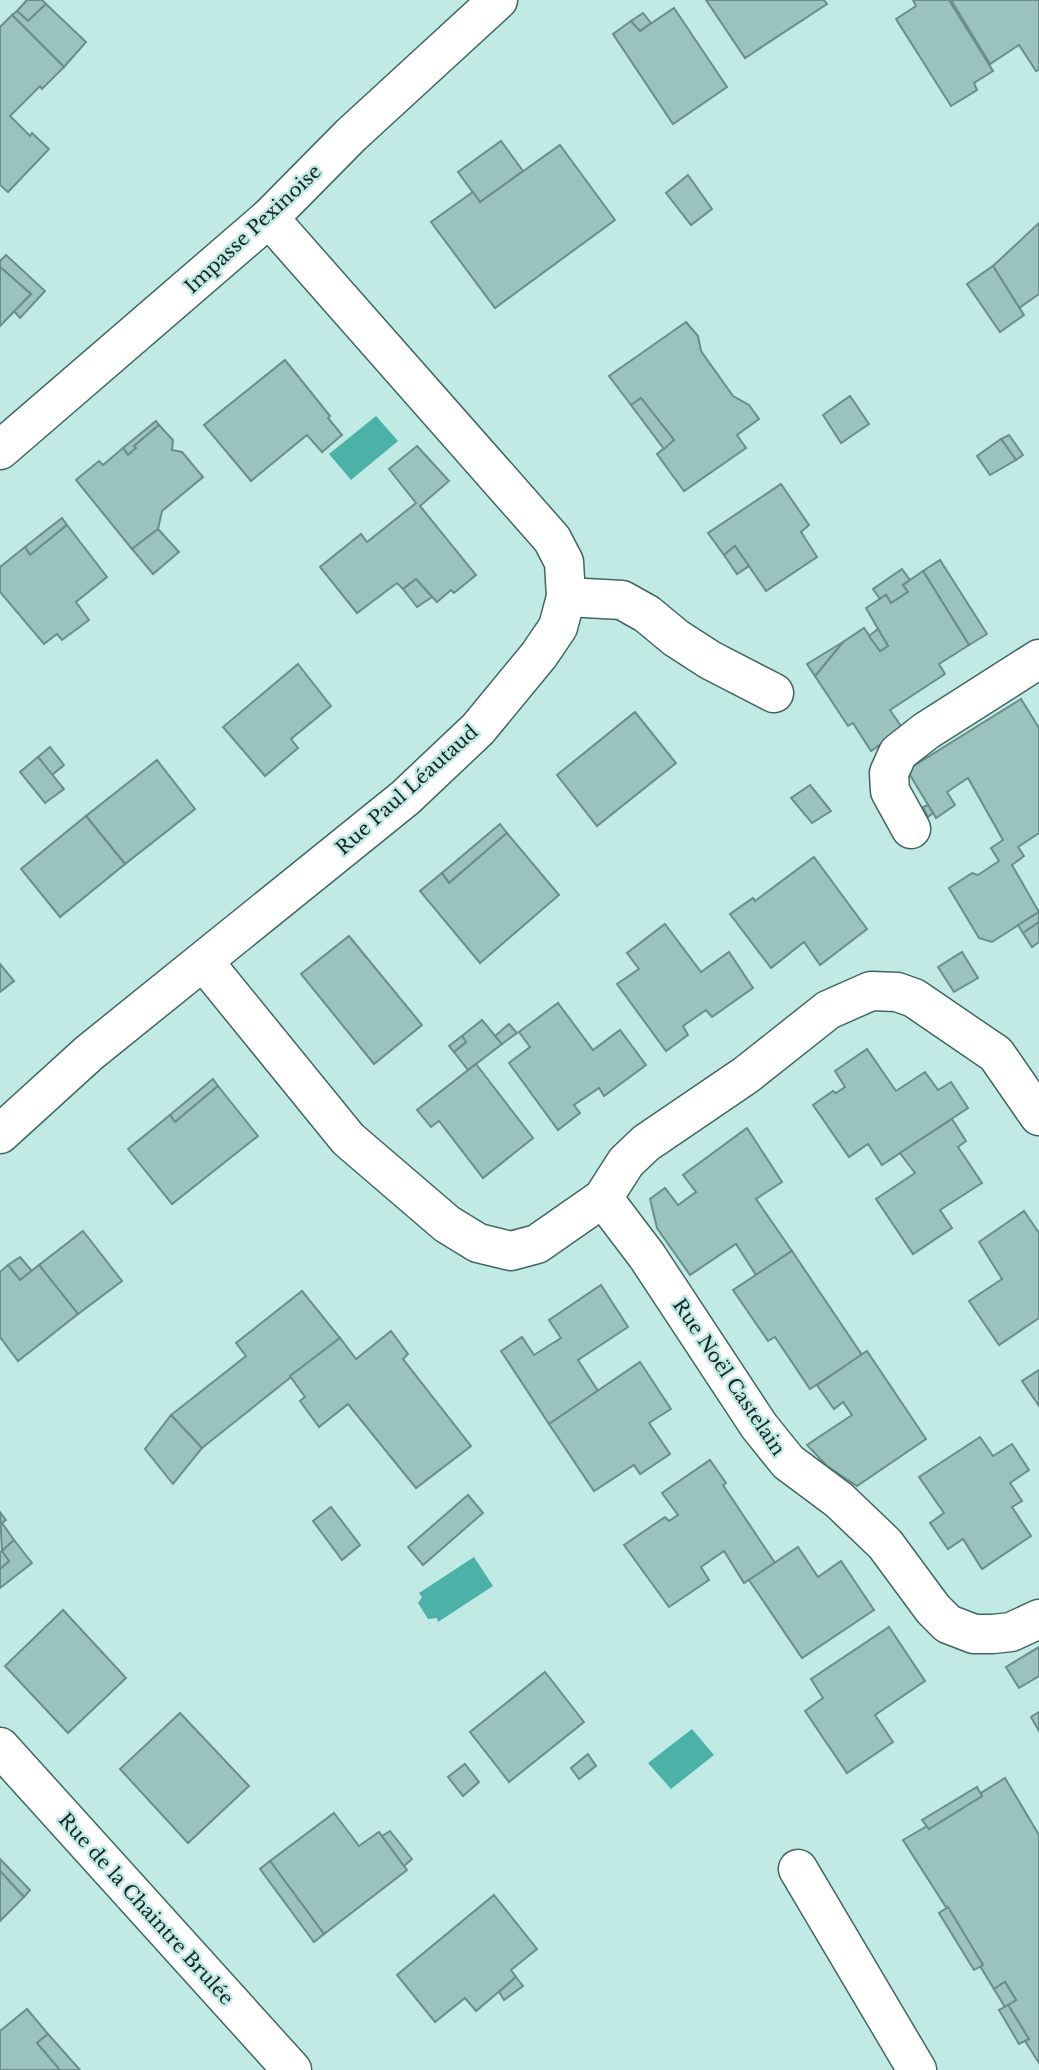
<svg xmlns="http://www.w3.org/2000/svg" width="1039" height="2070" viewBox="0 0 1039 2070" font-family="'Libre Baskerville',serif">
	<rect width="100%" height="100%" fill="#c1eae5"/>
	<g fill="#4cb1a7">
		<path d="M376 416 398 441 351 480 329 454Z"/>
		<path d="M474 1557 493 1586 438 1622 437 1618 428 1619 418 1603 422 1597 419 1593Z"/>
		<path d="M692 1729 714 1755 671 1789 648 1763Z"/>
	</g>
	<g fill="#9bc3be" stroke="#688f8a" stroke-width="2">
		<path d="M27 0H42L46 4 28 21 17 11Z"/>
		<path d="M706 0H824L827 4 745 58Z"/>
		<path d="M913 0H949L993 71 974 83 977 90 951 106 896 19 916 6Z"/>
		<path d="M951 0H1039V70L1036 71 1019 45 990 64Z"/>
		<path d="M46 4 86 42 64 67 12 15 17 11 28 21Z"/>
		<path d="M674 8 727 87 673 124 613 34 631 21 640 31Z"/>
		<path d="M643 13 651 23 640 31 631 21Z"/>
		<path d="M12 15 64 67 42 89 40 86 10 116 30 136 32 133 49 149 8 192 0 185V27Z"/>
		<path d="M501 141 523 171 480 202 458 172Z"/>
		<path d="M560 145 615 220 495 308 431 222 473 192 480 202Z"/>
		<path d="M688 175 712 209 691 225 666 193Z"/>
		<path d="M1039 223V294L1019 308 993 266Z"/>
		<path d="M6 255 45 291 20 318 14 311 31 294 0 267V261Z"/>
		<path d="M993 266 1024 315 1000 332 967 284Z"/>
		<path d="M0 267 31 294 0 326Z"/>
		<path d="M686 322 698 336 701 351 733 396 749 405 759 419 737 435 746 448 684 491 657 454 674 440 641 398 631 405 609 376Z"/>
		<path d="M285 360 330 416 328 418 342 435 322 452 307 435 251 481 204 425Z"/>
		<path d="M850 396 869 424 841 443 823 415Z"/>
		<path d="M641 398 674 440 664 449 631 405Z"/>
		<path d="M156 421 159 425 134 446 136 448 128 455 123 448Z"/>
		<path d="M159 425 173 440 172 450 182 452 203 477 162 511 158 529 132 549 76 480 99 461 103 465 123 448 128 455 136 448 134 446Z"/>
		<path d="M1009 435 1023 455 1016 460 1001 439Z"/>
		<path d="M1001 439 1016 460 990 475 977 456Z"/>
		<path d="M417 446 449 481 420 506 476 575 454 593 451 590 437 602 416 579 403 589 397 583 357 613 320 567 361 534 367 542 416 503 389 469Z"/>
		<path d="M781 484 809 525 801 532 817 557 766 591 735 546 724 555 708 533Z"/>
		<path d="M62 518 67 525 30 555 25 547Z"/>
		<path d="M67 525 107 577 76 602 89 620 62 640 57 634 44 644 0 592V567L25 547 30 555Z"/>
		<path d="M158 529 179 552 153 574 132 549Z"/>
		<path d="M735 546 749 566 737 574 724 555Z"/>
		<path d="M940 560 987 634 969 645 923 571Z"/>
		<path d="M902 569 910 580 903 585 908 592 891 603 886 595 880 599 873 589Z"/>
		<path d="M923 571 969 645 939 664 945 674 890 710 903 729 871 751 853 723 848 726 815 676 843 642 864 628 880 651 888 646 866 608 886 595 891 603 908 592 903 585Z"/>
		<path d="M416 579 432 597 417 607 403 589Z"/>
		<path d="M878 629 888 646 880 651 869 636Z"/>
		<path d="M843 642 815 676 807 664Z"/>
		<path d="M298 664 331 706 291 739 298 748 265 776 223 727Z"/>
		<path d="M1021 699 1039 728V833L1018 847 1024 856 1012 865 1039 912 992 942 979 938 949 888 972 873 978 875 999 861 991 848 1003 840 968 778 947 792 955 805 936 818 907 770Z"/>
		<path d="M635 712 676 763 597 826 557 775Z"/>
		<path d="M50 747 64 765 52 775 38 757Z"/>
		<path d="M38 757 64 789 45 803 20 772Z"/>
		<path d="M157 760 195 809 125 864 86 816Z"/>
		<path d="M810 785 831 811 812 823 791 798Z"/>
		<path d="M928 805 933 813 928 817 923 807Z"/>
		<path d="M86 816 125 864 60 917 21 869Z"/>
		<path d="M500 824 507 833 449 883 442 873Z"/>
		<path d="M507 833 559 895 480 963 420 891 442 873 449 883Z"/>
		<path d="M814 857 867 929 820 965 804 942 771 968 730 914 753 898 755 901Z"/>
		<path d="M1039 912V922L1023 933 1018 925Z"/>
		<path d="M1039 922V942L1032 947 1023 933Z"/>
		<path d="M665 924 701 972 729 952 753 988 712 1017 706 1010 683 1026 688 1035 666 1051 617 984 639 969 627 953Z"/>
		<path d="M349 936 422 1025 374 1064 301 974Z"/>
		<path d="M962 952 978 978 954 992 938 967Z"/>
		<path d="M0 964 14 981 0 992Z"/>
		<path d="M558 1003 593 1050 620 1030 646 1065 604 1096 599 1088 574 1105 580 1113 558 1130 509 1063 530 1047 519 1032Z"/>
		<path d="M482 1020 502 1044 468 1070 454 1052 466 1042 462 1036Z"/>
		<path d="M509 1024 517 1033 502 1044 495 1036Z"/>
		<path d="M462 1036 466 1042 454 1052 449 1046Z"/>
		<path d="M867 1049 896 1091 925 1072 938 1090 951 1082 968 1108 882 1165 868 1144 849 1157 813 1105 833 1091 836 1093 845 1087 835 1071Z"/>
		<path d="M476 1064 533 1138 483 1178 439 1121 431 1127 417 1110Z"/>
		<path d="M213 1079 218 1086 175 1122 170 1115Z"/>
		<path d="M218 1086 258 1136 172 1204 128 1149 170 1115 175 1122Z"/>
		<path d="M952 1119 966 1141 958 1147 982 1183 940 1210 952 1228 913 1254 876 1199 915 1173 900 1153Z"/>
		<path d="M747 1128 782 1182 756 1199 792 1251 756 1275 736 1244 690 1275 657 1228 650 1199 665 1188 678 1205 696 1192 683 1175Z"/>
		<path d="M1024 1211 1039 1233V1318L999 1345 969 1301 1002 1279 979 1242Z"/>
		<path d="M83 1231 122 1281 78 1314 39 1265Z"/>
		<path d="M792 1251 862 1355 810 1389 775 1337 768 1341 733 1290Z"/>
		<path d="M20 1257 32 1271 20 1280 8 1265Z"/>
		<path d="M8 1265 20 1280 39 1265 78 1314 18 1361 0 1337V1272Z"/>
		<path d="M601 1285 628 1327 578 1360 598 1391 549 1424 501 1351 522 1337 534 1355 561 1338 549 1320Z"/>
		<path d="M302 1291 340 1338 202 1448 171 1415 246 1356 236 1343Z"/>
		<path d="M391 1331 408 1354 403 1359 471 1446 416 1488 348 1404 319 1427 300 1401 305 1397 290 1376 340 1338 356 1359Z"/>
		<path d="M867 1351 926 1439 857 1486 827 1466 807 1445 852 1415 843 1402 834 1409 817 1385Z"/>
		<path d="M640 1362 671 1409 649 1423 670 1454 640 1474 634 1465 594 1491 549 1424Z"/>
		<path d="M1039 1370V1406L1022 1381Z"/>
		<path d="M171 1415 202 1448 173 1484 145 1449Z"/>
		<path d="M980 1437 993 1456 1012 1444 1029 1470 1010 1483 1022 1501 1012 1507 1031 1536 982 1569 963 1539 948 1549 930 1523 944 1513 919 1477Z"/>
		<path d="M710 1460 726 1483 723 1485 775 1563 744 1583 724 1551 701 1567 709 1580 669 1607 624 1545 665 1517 669 1521 678 1515 662 1493Z"/>
		<path d="M468 1495 483 1513 423 1565 408 1547Z"/>
		<path d="M331 1507 360 1545 342 1560 313 1521Z"/>
		<path d="M0 1512 6 1520 2 1523 14 1540 2 1551Z"/>
		<path d="M14 1540 32 1563 0 1588V1569L9 1561 2 1551Z"/>
		<path d="M798 1547 818 1577 841 1561 874 1610 802 1658 749 1580Z"/>
		<path d="M2 1551 9 1561 0 1569V1552Z"/>
		<path d="M63 1610 126 1678 68 1733 5 1666Z"/>
		<path d="M889 1627 925 1681 875 1715 893 1742 847 1773 805 1711 823 1698 811 1679Z"/>
		<path d="M1039 1647V1676L1019 1688 1006 1667Z"/>
		<path d="M545 1672 584 1722 509 1782 470 1732Z"/>
		<path d="M1039 1712V1731L1031 1717Z"/>
		<path d="M180 1713 249 1786 188 1843 120 1769Z"/>
		<path d="M588 1754 596 1766 579 1779 571 1768Z"/>
		<path d="M465 1764 479 1782 463 1796 448 1777Z"/>
		<path d="M1005 1778 1039 1835V2063L1025 2041 1029 2039 1008 2005 1016 2000 1005 1982 994 1989 980 1966 983 1965 903 1840 927 1826 929 1829 982 1796 981 1793Z"/>
		<path d="M977 1787 982 1796 929 1829 922 1820Z"/>
		<path d="M334 1813 359 1846 379 1832 407 1870 324 1934 270 1861Z"/>
		<path d="M390 1831 412 1859 404 1866 382 1836Z"/>
		<path d="M0 1859 30 1890 24 1897 0 1871Z"/>
		<path d="M270 1861 324 1934 314 1942 260 1869Z"/>
		<path d="M0 1871 24 1897 0 1921Z"/>
		<path d="M494 1895 537 1949 511 1970 516 1977 476 2011 465 1998 435 2022 397 1975Z"/>
		<path d="M948 1907 983 1965 974 1970 939 1913Z"/>
		<path d="M516 1977 523 1986 504 2000 499 1992Z"/>
		<path d="M1005 1982 1016 2000 1005 2007 994 1989Z"/>
		<path d="M1008 2005 1029 2039 1019 2044 999 2010Z"/>
		<path d="M27 2009 48 2034 37 2043 60 2070H0V2031Z"/>
		<path d="M48 2034 80 2070H60L37 2043Z"/>
	</g>
	<g fill="none" stroke-linecap="round" stroke-linejoin="round">
		<g stroke="#416662" stroke-width="41">
			<g id="minor">
				<path d="M0 450 269 218 351 135 498 0"/>
				<path d="M566 597 622 600 647 614 676 638 710 660 774 693"/>
				<path d="M911 829 890 791 889 773 898 753 926 731 1039 659"/>
				<path d="M204 962 348 1139 447 1224 478 1243 511 1251 537 1244 603 1198 626 1162 646 1143 746 1075 828 1010 871 991 897 992 914 998 996 1054 1039 1116"/>
				<path d="M0 1134 89 1053 405 798 478 729 539 655 558 627 566 597 564 562 552 539 269 218"/>
				<path d="M603 1198 647 1256 759 1426 788 1462 839 1500 885 1544 933 1609 948 1624 974 1634H993L1011 1632 1039 1619"/>
				<path d="M0 1747 292 2070"/>
				<path d="M798 1869 917 2070"/>
			</g>
		</g>
		<use href="#minor" stroke="#fff" stroke-width="38"/>
	</g>
	<g text-anchor="middle" dominant-baseline="central" stroke-width="5" stroke-linejoin="round" paint-order="stroke">
		<g font-size="19" fill="#172725" stroke="#c1eae5">
			<text transform="translate(253 229) rotate(-43)">Impasse Pexinoise</text>
			<text transform="translate(407 790) rotate(-42)">Rue Paul Léautaud</text>
			<text transform="translate(729 1377) rotate(56)">Rue Noël Castelain</text>
			<text transform="translate(146 1909) rotate(48)">Rue de la Chaintre Brulée</text>
		</g>
	</g>
</svg>
